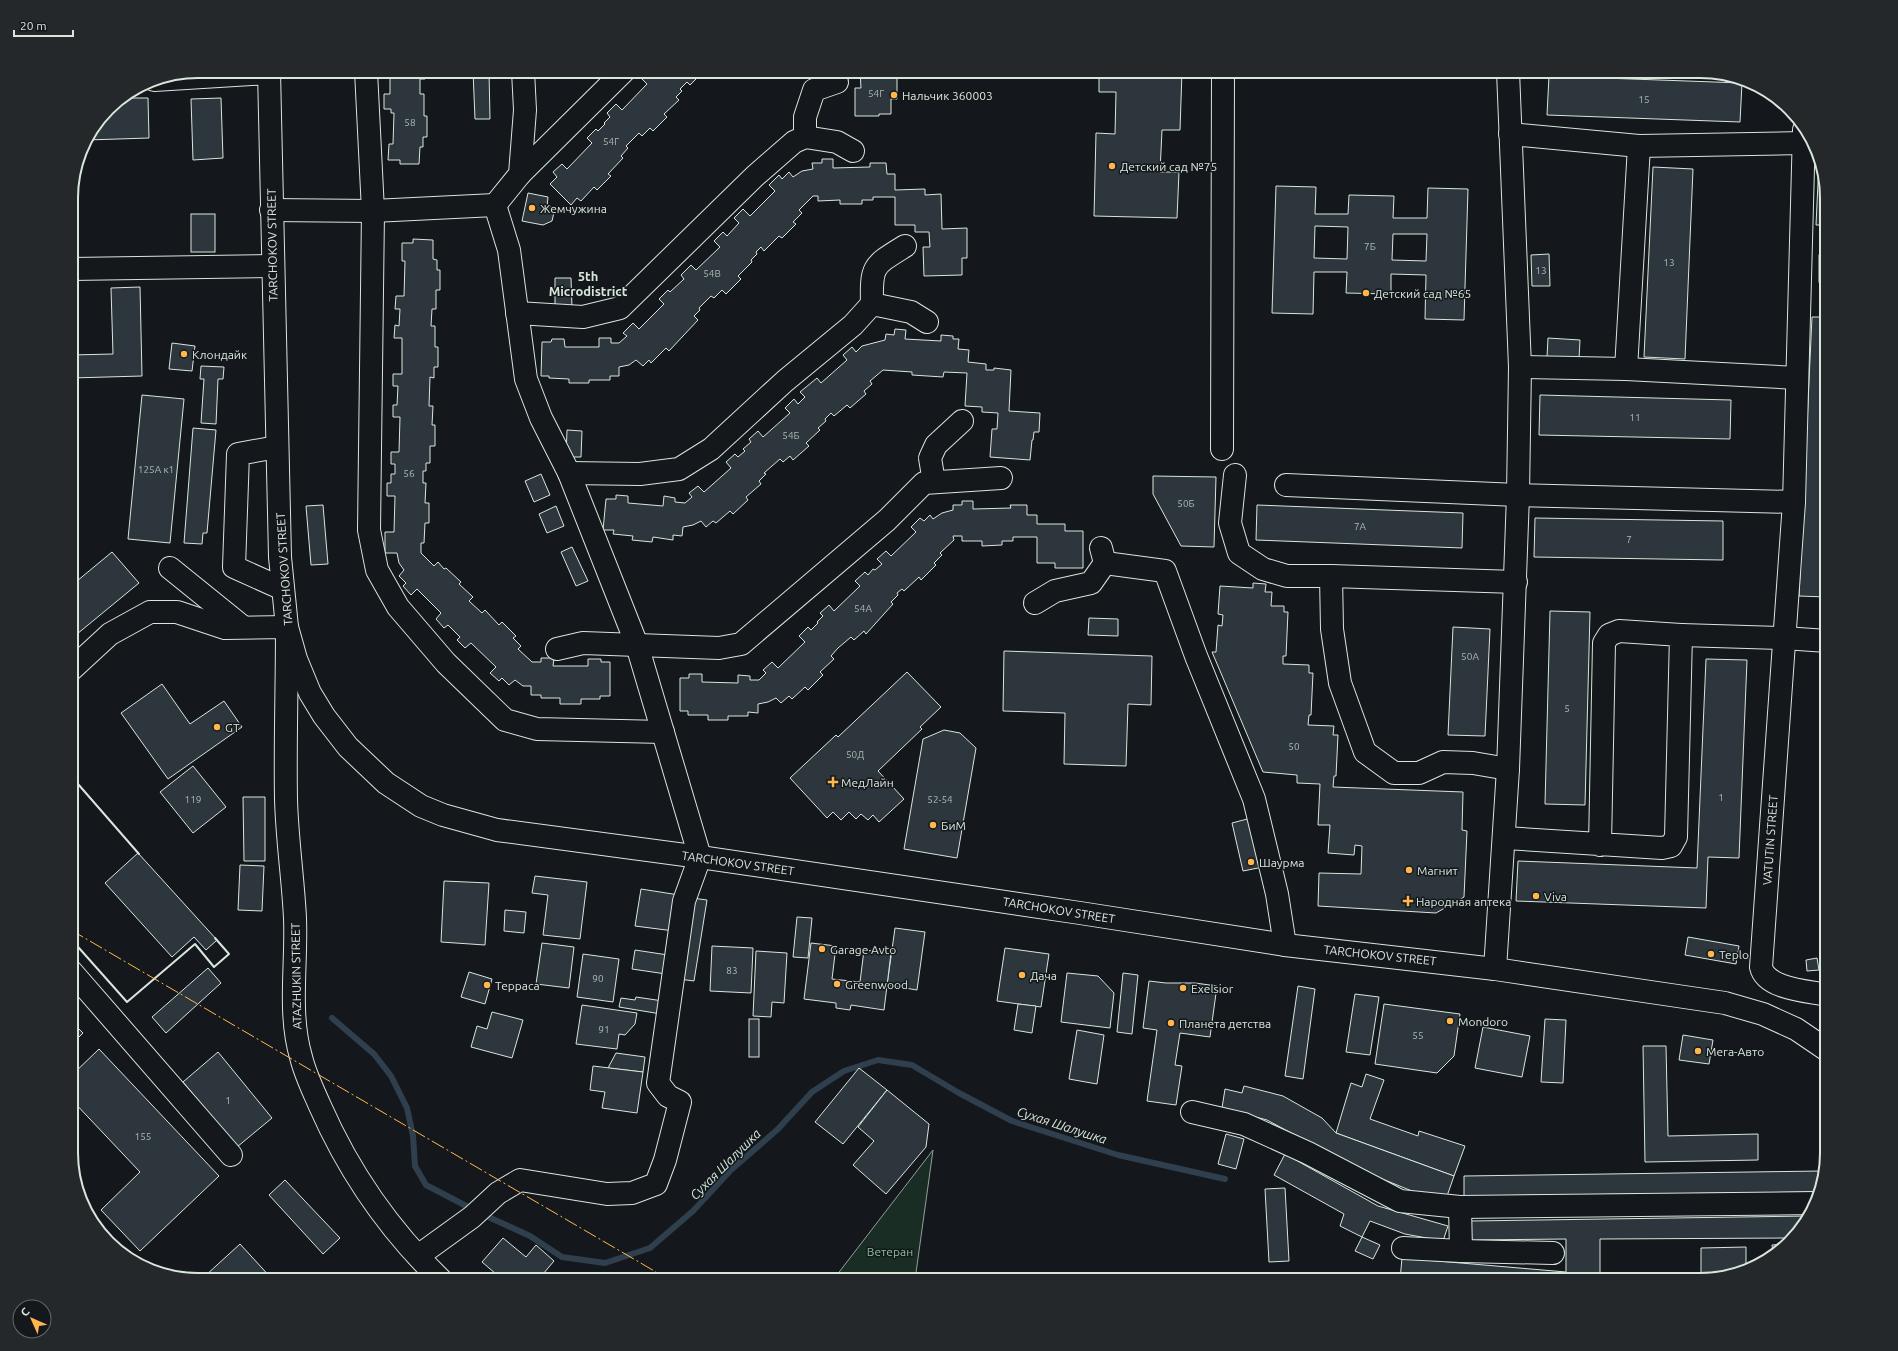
<svg xmlns="http://www.w3.org/2000/svg" width="1898" height="1351" viewBox="0 0 1898 1351" font-family="Ubuntu,sans-serif">
	<rect width="100%" height="100%" fill="#14181c"/>
	<path fill="#1a2d24" stroke="#939e99" d="M933 1150 915 1280H833Z"/>
	<g fill="none" stroke-linecap="round" stroke-linejoin="round">
		<g stroke="#2f3f4d" stroke-width="6">
			<path d="M332 1018 374 1054 391 1076 407 1108 413 1136 415 1166 426 1185 474 1210"/>
			<path d="M482 1214 530 1236 562 1257 605 1263 650 1248 693 1211 731 1170 778 1129 812 1092 844 1071 878 1060 912 1065 959 1093 1012 1121 1118 1155 1225 1179"/>
		</g>
	</g>
	<g fill="#2c363c" stroke="#d8e6dc" fill-rule="evenodd">
		<path d="M386 71H425V79H420V94H424V116H427V137H423V147H420L419 164H400V160H388L389 144H393L394 113H391V109H384V94H390V78H386Z"/>
		<path d="M473 71H489L490 119H475Z"/>
		<path d="M649 71 653 73 655 71H710L706 75 703 72 690 85 687 82 680 89 682 91 676 97 679 100 664 114 667 117 653 131 650 128 642 136 639 133 626 146 628 148 621 156 623 158 608 174 611 176 597 190 594 187 581 201 577 198 571 205 550 184 557 177 553 172 562 164 567 169 592 143 587 138 596 129 598 131 605 124 604 123 610 117 607 113 616 104 622 110 647 84 642 79Z"/>
		<path d="M845 71H897V99H891V114H879V116H855V88H861L860 71Z"/>
		<path d="M1099 71H1182L1180 130H1162L1160 172H1179L1177 218 1094 216 1096 133 1115 134 1116 92H1099Z"/>
		<path d="M1549 76 1742 83 1740 122 1547 115Z"/>
		<path d="M123 98H148L149 138 87 140 108 108Z"/>
		<path d="M221 98 223 158 193 160 191 99Z"/>
		<path d="M822 159H833V168L870 167V163H886L887 174H895V190L925 189V195L941 194 942 229 967 228V258H962V275L924 276 923 247H930L929 232H915V225H895V197H873V200H862V204H840V200L818 201V196H813L799 210 802 213 793 222 796 224 782 238 779 236 764 251 761 247 756 252 757 254 751 260 752 262 738 276 741 279 726 294 722 290 714 298 711 296 699 308 700 310 694 316 698 320 669 351 666 348 651 363 649 360 643 366 636 360 629 365 619 367V376H610V380H589V383H569V379L549 378V376H541L542 342H551L552 339H564L565 347H599V338H611V343H619L627 336 623 333 633 323 639 329 664 304 659 299 668 290 670 292 684 279 681 275 691 265 696 270 720 247 714 241 723 232 727 236 739 223 734 218 743 209 750 216 775 191 769 185 779 175 782 179 789 172 793 177 802 171 813 169 812 163H822Z"/>
		<path d="M1819 161 1827 197V225H1816Z"/>
		<path d="M1653 167 1693 169 1685 359 1644 357Z"/>
		<path d="M1276 186 1316 187 1315 214H1348L1349 195 1394 196 1393 218H1427L1428 188 1468 189 1464 320 1425 319 1426 275 1391 274V294L1346 293 1347 272H1314L1313 314 1272 313ZM1315 226 1348 227 1347 259 1314 258ZM1393 234H1427L1426 261 1392 260Z"/>
		<path d="M528 193 548 197 547 206 555 208 552 221 543 225 522 221Z"/>
		<rect x="191" y="214" width="24" height="38"/>
		<path d="M413 239 433 240V259L437 260V270H440V290H436V309H432L431 326H435V347H438V367H434V378L430 377 429 406H433L432 425H435V446H430V463H426V471H423V483H426L425 503H429V523H425L424 543H421V553L434 566 438 562 444 569 446 568 461 582 459 584 473 597 469 601 482 613 485 610 499 625 502 622 516 636 513 638 521 646 518 649 532 662H541V658H554L553 666H588V659H601V662H610V696H600V699H581V704H560V698H541V695H531V686H523L515 680 509 685 502 678 499 681 490 673 496 667 471 643 465 648 457 640 460 637 448 625 444 628 436 619 441 613 417 589 411 595 403 586 406 583 399 576 404 570 399 563 397 553H385V532H394L395 496H387V483H391V474H395V464H391V452H399L400 417H393V405H397L398 386H393V374H402V338H394L395 325 399 326 400 309H395L396 296H404L405 261H402V243H413Z"/>
		<path d="M1549 254 1550 286H1532L1531 255Z"/>
		<rect x="1819" y="255" width="8" height="27"/>
		<path d="M555 278H571L572 308 555 309Z"/>
		<path d="M140 287 142 376 71 378V355L113 354 111 288Z"/>
		<path d="M1812 317H1827V597L1799 596Z"/>
		<path d="M895 329 906 330 905 339 941 341V335L953 336V339H959L958 349 969 350 968 362 986 364V370H994V368L1011 370 1009 411 1040 413 1039 432H1034L1033 440H1032L1030 460 990 457 992 429H997L998 413 982 412V407L965 406 967 373 944 372 943 377 912 375V372L883 370 870 381 872 384 864 391 866 394 850 408 847 405 834 416 831 413 825 419 826 421 818 428 820 430 806 443 809 446 793 460 790 456 783 462 780 459 764 473 766 474 759 481 761 484 746 497 748 500 733 514 730 511 716 523 713 521 706 527 701 521 693 525 683 527 682 536 673 535V540L653 537 652 542 632 540 633 536 613 534 614 530H603L606 499H616V495L628 496V503L663 506 664 496 675 498V502L685 503 692 497 689 493 698 486 704 492 731 468 726 462 735 454 738 457 745 451 743 449 751 442 749 439 758 431 763 437 790 413 785 408 794 399 798 404 805 397 800 392 817 378 821 383 847 360 843 355 852 347 856 352 862 346 885 340 886 334 894 335Z"/>
		<path d="M1548 338 1580 340 1579 359 1547 357Z"/>
		<path d="M172 343 195 346 192 371 169 369Z"/>
		<path d="M201 366 224 367 223 379H218L216 424 201 423 204 379H200Z"/>
		<path d="M142 395 184 399 170 543 128 539Z"/>
		<path d="M1540 395 1731 400 1730 439 1539 435Z"/>
		<path d="M193 428 216 430 207 533H203L202 544 184 543Z"/>
		<path d="M567 430 582 431 581 457H566Z"/>
		<path d="M541 474 550 495 534 502 525 481Z"/>
		<path d="M1153 476 1216 477 1214 547 1181 546 1153 494Z"/>
		<path d="M962 501H973V509L1011 508 1010 505H1027V515H1037V524H1065V531H1083V568H1055V563H1037V537H1013V541H1002V545L982 546V541H962V536H953L954 540 940 553 942 555 934 563 936 565 921 580 919 577 904 591 902 589 897 593 898 595 891 602 893 604 866 634 864 631 854 640 851 637 838 648 831 656 834 659 820 672 823 675 808 690 805 687 792 699 789 696 781 703 776 698 768 702 758 704V713L748 712V716H728V720H708V715H688V711H680V678H689V674H702V682L738 683V675L750 676V680H759L766 673 763 670 772 662 778 668 805 642 799 636 808 627 811 630 818 623 817 622 823 616 820 613 829 605 834 611 860 586 855 581 865 572 868 575 873 569 875 570 882 564 877 559 886 551 891 556 916 532 911 527 920 518 924 521 930 515 933 519 942 513 953 510V505H962Z"/>
		<path d="M323 505 328 564 311 565 306 506Z"/>
		<path d="M1257 505 1463 513 1462 548 1256 540Z"/>
		<path d="M556 506 564 526 547 533 539 514Z"/>
		<path d="M1535 518 1723 521V560L1534 557Z"/>
		<path d="M572 547 588 581 576 586 561 552Z"/>
		<path d="M112 552 139 583 71 639V586Z"/>
		<path d="M1253 583 1266 584 1265 592H1272L1271 606H1284V612H1288L1286 656H1283V664L1309 665V673H1313L1311 715H1309L1308 725 1334 726 1333 735H1338L1336 776H1334L1333 787 1463 792 1462 830 1467 831 1464 897 1436 913 1318 906 1319 873 1361 874 1362 846 1355 845 1354 855 1328 853 1330 825H1318L1320 784 1297 783V775L1263 772 1212 652H1216L1218 625 1222 626 1223 615 1218 614 1220 586 1253 588Z"/>
		<path d="M1550 611 1590 612 1585 805 1545 804Z"/>
		<path d="M1089 618 1118 619V636L1088 635Z"/>
		<path d="M1453 627 1490 629 1485 736 1448 735Z"/>
		<path d="M1004 651 1152 656 1151 705 1128 704 1126 766 1064 764 1065 713 1003 711Z"/>
		<path d="M1706 659 1747 660 1739 858 1708 857 1706 908 1516 901 1518 861 1697 868Z"/>
		<path d="M907 672 941 707 920 727 922 729 878 771 904 799 879 822 873 815 868 820 861 814 856 819 849 812 841 820 833 812 827 818 790 778 836 735 838 737Z"/>
		<path d="M162 684 190 724 224 701 242 727 168 779 121 713Z"/>
		<path d="M944 730 960 733 976 748 957 858 904 849 923 739Z"/>
		<path d="M193 766 226 807 193 833 160 792Z"/>
		<path d="M243 797H265V861H244Z"/>
		<path d="M1251 818 1263 867 1243 871 1232 823Z"/>
		<path d="M138 853 217 940 206 950 194 937 172 957 105 883Z"/>
		<path d="M240 865 264 866 262 911 238 910Z"/>
		<path d="M535 876 587 882 580 939 543 935 548 895 532 893Z"/>
		<path d="M444 881 489 883 485 945 441 942Z"/>
		<path d="M641 889 679 895 674 931 635 926Z"/>
		<path d="M692 898 707 900 694 981 679 979Z"/>
		<path d="M505 910 526 912 524 933 504 931Z"/>
		<path d="M797 917 812 918 808 958 793 957Z"/>
		<path d="M895 928 925 932 917 990 887 985Z"/>
		<path d="M1688 937 1739 946 1736 964 1685 955Z"/>
		<path d="M542 943 574 947 569 988 536 984Z"/>
		<path d="M811 943 836 946 832 979 860 982 864 950 891 953 884 1010 851 1005 850 1010 836 1008V1003L804 999Z"/>
		<path d="M712 946 753 948 751 993 710 991Z"/>
		<path d="M1005 948 1049 954 1041 1007 997 1001Z"/>
		<path d="M635 950 668 955 666 974 632 969Z"/>
		<path d="M756 951 787 953 784 1003 772 1002 771 1017 753 1016Z"/>
		<path d="M583 954 619 959 613 1002 577 997Z"/>
		<path d="M1817 958 1819 970 1807 971 1806 960Z"/>
		<path d="M208 968 221 983 166 1033 152 1017Z"/>
		<path d="M469 972 492 979 485 1004 461 997Z"/>
		<path d="M1067 973 1098 976 1114 993 1110 1028 1061 1022Z"/>
		<path d="M1123 973 1138 975 1132 1034 1117 1032Z"/>
		<path d="M1149 981 1166 983H1195L1217 986 1210 1037 1180 1033 1175 1065 1182 1066 1176 1105 1147 1101 1157 1030 1143 1028Z"/>
		<path d="M1298 986 1315 989 1303 1079 1285 1076Z"/>
		<path d="M1355 994 1379 997 1370 1055 1346 1052Z"/>
		<path d="M636 997 663 1001 661 1014 619 1007 621 998 635 1000Z"/>
		<path d="M1018 1004 1036 1006 1032 1033 1014 1030Z"/>
		<path d="M1384 1004 1460 1014 1454 1056 1437 1073 1375 1064Z"/>
		<path d="M582 1005 637 1013 635 1024 625 1035 619 1034 617 1049 576 1044Z"/>
		<path d="M492 1012 523 1020 512 1058 471 1047 477 1026 487 1029Z"/>
		<rect x="749" y="1019" width="10" height="38"/>
		<path d="M1545 1019 1566 1020 1563 1083 1541 1082Z"/>
		<path d="M71 1021 83 1033 71 1045Z"/>
		<path d="M1483 1027 1530 1036 1522 1077 1475 1068Z"/>
		<path d="M1077 1030 1104 1035 1097 1084 1069 1079Z"/>
		<path d="M1683 1035 1713 1040 1709 1064 1679 1060Z"/>
		<path d="M1643 1046H1666L1668 1136 1758 1134V1160L1645 1162Z"/>
		<path d="M99 1049 219 1176 140 1251 101 1210 140 1172 71 1099V1076Z"/>
		<path d="M218 1052 272 1118 237 1147 183 1082Z"/>
		<path d="M616 1053 645 1057 643 1072 608 1068Z"/>
		<path d="M593 1066 643 1072 637 1113 602 1108 605 1092 590 1090Z"/>
		<path d="M859 1068 887 1090 843 1144 815 1122Z"/>
		<path d="M1366 1074 1384 1080 1370 1119 1418 1136 1419 1131 1465 1146 1454 1176 1336 1133 1351 1083 1362 1087Z"/>
		<path d="M1244 1086 1283 1096 1322 1118 1336 1133 1454 1176 1446 1199 1412 1191 1360 1170 1267 1120 1222 1108 1225 1089 1242 1093Z"/>
		<path d="M887 1090 929 1124 926 1147 886 1194 853 1165 874 1141 858 1127Z"/>
		<path d="M1226 1134 1244 1139 1236 1169 1218 1164Z"/>
		<path d="M1827 1140V1154L1821 1192 1464 1196V1176L1822 1171Z"/>
		<path d="M1285 1154 1378 1206 1448 1226 1443 1241 1405 1234 1370 1221 1362 1237 1340 1226 1344 1214 1274 1175Z"/>
		<path d="M285 1180 340 1238 323 1254 269 1195Z"/>
		<path d="M1285 1188 1289 1261 1269 1262 1265 1189Z"/>
		<path d="M1808 1216 1801 1230 1791 1238 1600 1239V1278L1566 1280H1400L1402 1258 1566 1272V1239L1470 1240 1471 1221Z"/>
		<path d="M1362 1237 1380 1245 1373 1259 1355 1251Z"/>
		<path d="M503 1238 526 1257 536 1245 554 1261 538 1280H503L482 1262Z"/>
		<path d="M240 1244 273 1280H209L205 1276Z"/>
		<path d="M1785 1244 1773 1253 1772 1245Z"/>
		<path d="M1746 1247V1269L1728 1274H1701V1248Z"/>
	</g>
	<g fill="none" stroke-linecap="round" stroke-linejoin="round">
		<g stroke="#d8e6dc" stroke-width="24">
			<g id="minor">
				<path d="M366 71 373 211 369 530 377 570 398 607 446 663 505 720 537 729 663 732"/>
				<path d="M154 80 269 73"/>
				<path d="M1804 130 1794 502 1761 967C1766 989 1808 991 1827 995"/>
				<path d="M1510 134 1639 146 1804 143"/>
				<path d="M805 137V117L814 90 837 82"/>
				<path d="M520 174 624 71"/>
				<path d="M495 205 520 174 525 110 523 71"/>
				<path d="M271 210 373 211 495 205 509 250 526 379 541 418 569 473 637 645 700 857 684 901 658 1083 668 1096 680 1102 665 1160 656 1184 632 1193 607 1194 520 1180 498 1193 472 1217 418 1256"/>
				<path d="M71 269 273 266"/>
				<path d="M872 304C871 265 873 266 905 246"/>
				<path d="M517 313 583 317 620 308 755 176 794 142 805 137 837 142 853 151"/>
				<path d="M1520 367 1626 369 1797 378"/>
				<path d="M1626 369 1639 146"/>
				<path d="M277 447 238 454 234 567 283 589"/>
				<path d="M1222 449 1223 71"/>
				<path d="M569 473 640 474 679 469 711 449 785 381 853 325 872 304 911 312 927 322"/>
				<path d="M1235 475 1230 523 1239 553 1263 569 1287 576H1331"/>
				<path d="M934 482 930 458 936 445 962 421"/>
				<path d="M1286 485 1518 495 1794 502"/>
				<path d="M1105 563 1165 571 1196 656 1254 799 1277 894 1285 945"/>
				<path d="M170 568 243 627"/>
				<path d="M1035 603 1055 591 1091 583 1105 563 1101 548"/>
				<path d="M1681 635 1784 638 1827 641"/>
				<path d="M557 649 583 643 719 648 741 644 887 520 924 483 1001 478"/>
				<path d="M71 670 110 634 150 612H177L225 628 287 627C287 685 285 742 286 799 287 839 293 878 295 918 297 964 288 1013 301 1057 305 1074 313 1090 320 1106 349 1172 389 1230 441 1280"/>
				<path d="M1508 769 1473 763 1443 762 1419 773H1394L1365 752 1340 683 1332 629 1331 576 1516 582"/>
				<path d="M1505 838 1662 848 1671 846 1676 837 1681 635 1619 631 1609 635 1604 643 1600 845"/>
				<path d="M1495 969 1508 769 1518 495 1520 367 1508 71"/>
				<path d="M71 971 231 1155"/>
				<path d="M1192 1112 1244 1124 1308 1153 1400 1201 1460 1207 1816 1203"/>
				<path d="M1460 1207 1461 1251 1553 1253"/>
				<path d="M1403 1248 1461 1251"/>
			</g>
		</g>
		<g stroke="#d8e6dc" stroke-width="24">
			<path id="major" d="M269 71 280 557 287 627 296 659 310 693 324 716 348 747 386 783 421 806 443 815 497 830 700 857 1080 913 1285 945 1495 969 1725 1003 1763 1014 1796 1029 1827 1050"/>
		</g>
		<use href="#minor" stroke="#14181c" stroke-width="22"/>
		<use href="#major" stroke="#14181c" stroke-width="22"/>
		<g stroke="#d8e6dc" stroke-width="2">
			<path d="M71 776 139 854"/>
			<path d="M71 939 127 1002 195 944 214 967 229 954 215 938"/>
		</g>
		<path stroke="#ffb74d" stroke-width="1" stroke-dasharray="14 3 2 3" stroke-linecap="butt" d="M71 930 656 1272 662 1280"/>
	</g>
	<g fill="#ffb74d" stroke="#14181c" stroke-width="1.5">
		<circle cx="894" cy="95" r="4"/>
		<circle cx="1112" cy="166" r="4"/>
		<circle cx="532" cy="208" r="4"/>
		<circle cx="1366" cy="293" r="4"/>
		<circle cx="184" cy="354" r="4"/>
		<circle cx="217" cy="727" r="4"/>
		<path d="M831 776h4v4h4v4h-4v4h-4v-4h-4v-4h4z"/>
		<circle cx="933" cy="825" r="4"/>
		<circle cx="1251" cy="862" r="4"/>
		<circle cx="1409" cy="870" r="4"/>
		<circle cx="1536" cy="896" r="4"/>
		<path d="M1406 895h4v4h4v4h-4v4h-4v-4h-4v-4h4z"/>
		<circle cx="822" cy="949" r="4"/>
		<circle cx="1711" cy="954" r="4"/>
		<circle cx="1022" cy="975" r="4"/>
		<circle cx="837" cy="984" r="4"/>
		<circle cx="487" cy="985" r="4"/>
		<circle cx="1183" cy="988" r="4"/>
		<circle cx="1450" cy="1021" r="4"/>
		<circle cx="1171" cy="1023" r="4"/>
		<circle cx="1698" cy="1051" r="4"/>
	</g>
	<g text-anchor="middle" dominant-baseline="central" stroke-width="3" stroke-linejoin="round" paint-order="stroke">
		<g font-size="10" fill="#adbab4">
			<text x="876" y="93">54Г</text>
			<text x="1644" y="99">15</text>
			<text x="410" y="122">58</text>
			<text x="611" y="141">54Г</text>
			<text x="1370" y="246">7Б</text>
			<text x="1669" y="262">13</text>
			<text x="1541" y="270">13</text>
			<text x="712" y="273">54В</text>
			<text x="1635" y="417">11</text>
			<text x="791" y="435">54Б</text>
			<text x="156" y="469">125А к1</text>
			<text x="409" y="473">56</text>
			<text x="1186" y="503">50Б</text>
			<text x="1360" y="526">7А</text>
			<text x="1629" y="539">7</text>
			<text x="863" y="608">54А</text>
			<text x="1470" y="656">50А</text>
			<text x="1567" y="708">5</text>
			<text x="1294" y="746">50</text>
			<text x="855" y="754">50Д</text>
			<text x="1721" y="797">1</text>
			<text x="193" y="799">119</text>
			<text x="940" y="799">52-54</text>
			<text x="732" y="970">83</text>
			<text x="598" y="978">90</text>
			<text x="604" y="1029">91</text>
			<text x="1418" y="1035">55</text>
			<text x="228" y="1100">1</text>
			<text x="143" y="1136">155</text>
		</g>
		<g font-size="12" fill="#d8e6dc" stroke="#14181c" text-anchor="start">
			<text x="902" y="95">Нальчик 360003</text>
			<text x="1120" y="166">Детский сад №75</text>
			<text x="540" y="208">Жемчужина</text>
			<text x="1374" y="293">Детский сад №65</text>
			<text x="192" y="354">Клондайк</text>
			<text x="225" y="727">GT</text>
			<text x="841" y="782">МедЛайн</text>
			<text x="941" y="825">БиМ</text>
			<text x="1259" y="862">Шаурма</text>
			<text x="1417" y="870">Магнит</text>
			<text x="1544" y="896">Viva</text>
			<text x="1416" y="901">Народная аптека</text>
			<text x="830" y="949">Garage Avto</text>
			<text x="1719" y="954">Teplo</text>
			<text x="1030" y="975">Дача</text>
			<text x="845" y="984">Greenwood</text>
			<text x="495" y="985">Терраса</text>
			<text x="1191" y="988">Exelsior</text>
			<text x="1458" y="1021">Mondoro</text>
			<text x="1179" y="1023">Планета детства</text>
			<text x="1706" y="1051">Мега-Авто</text>
		</g>
		<g font-size="12" fill="#d8e6dc" stroke="#14181c">
			<text transform="translate(272 245) rotate(-91)">TARCHOKOV STREET</text>
			<text transform="translate(284 569) rotate(-94)">TARCHOKOV STREET</text>
			<text transform="translate(1770 840) rotate(-86)">VATUTIN STREET</text>
			<text transform="translate(738 863) rotate(8)">TARCHOKOV STREET</text>
			<text transform="translate(1059 910) rotate(9)">TARCHOKOV STREET</text>
			<text transform="translate(1380 955) rotate(6)">TARCHOKOV STREET</text>
			<text transform="translate(296 976) rotate(-91)">ATAZHUKIN STREET</text>
		</g>
		<g font-size="12" fill="#8ac095" stroke="#14181c">
			<text x="890" y="1251">Ветеран</text>
		</g>
		<g font-size="13" font-weight="bold" fill="#d8e6dc" stroke="#14181c">
			<text x="588" y="276">5th<tspan x="588" dy="15">Microdistrict</tspan></text>
		</g>
		<g font-size="13" font-style="italic" fill="#d8e6dc" stroke="#14181c">
			<text transform="translate(1062 1125) rotate(18)">Сухая Шалушка</text>
			<text transform="translate(725 1164) rotate(-45)">Сухая Шалушка</text>
		</g>
	</g>
	<path d="M0 0H1898V1351H0ZM198 78H1700A120 120 0 0 1 1820 198V1153A120 120 0 0 1 1700 1273H198A120 120 0 0 1 78 1153V198A120 120 0 0 1 198 78Z" fill="#24282b" fill-rule="evenodd"/>
	<path fill="none" stroke="#d8e6dc" stroke-width="2" d="M198 78H1700A120 120 0 0 1 1820 198V1153A120 120 0 0 1 1700 1273H198A120 120 0 0 1 78 1153V198A120 120 0 0 1 198 78Z"/>
	<g transform="translate(32 1319) rotate(315)"><circle r="19" fill="#14181c" stroke="#626a69"/>
	<path d="M0-3L7 15L0 10L-7 15Z" fill="#ffb74d"/>
	<text y="-6" font-size="11" font-weight="bold" text-anchor="middle" fill="#d8e6dc">С</text>
	</g>
	<path d="M14 30v6h59v-6" fill="none" stroke="#d8e6dc" stroke-width="2"/>
	<text x="20" y="30" font-size="12" fill="#d8e6dc" stroke="#14181c" stroke-width="3" paint-order="stroke">20 m</text>
</svg>
